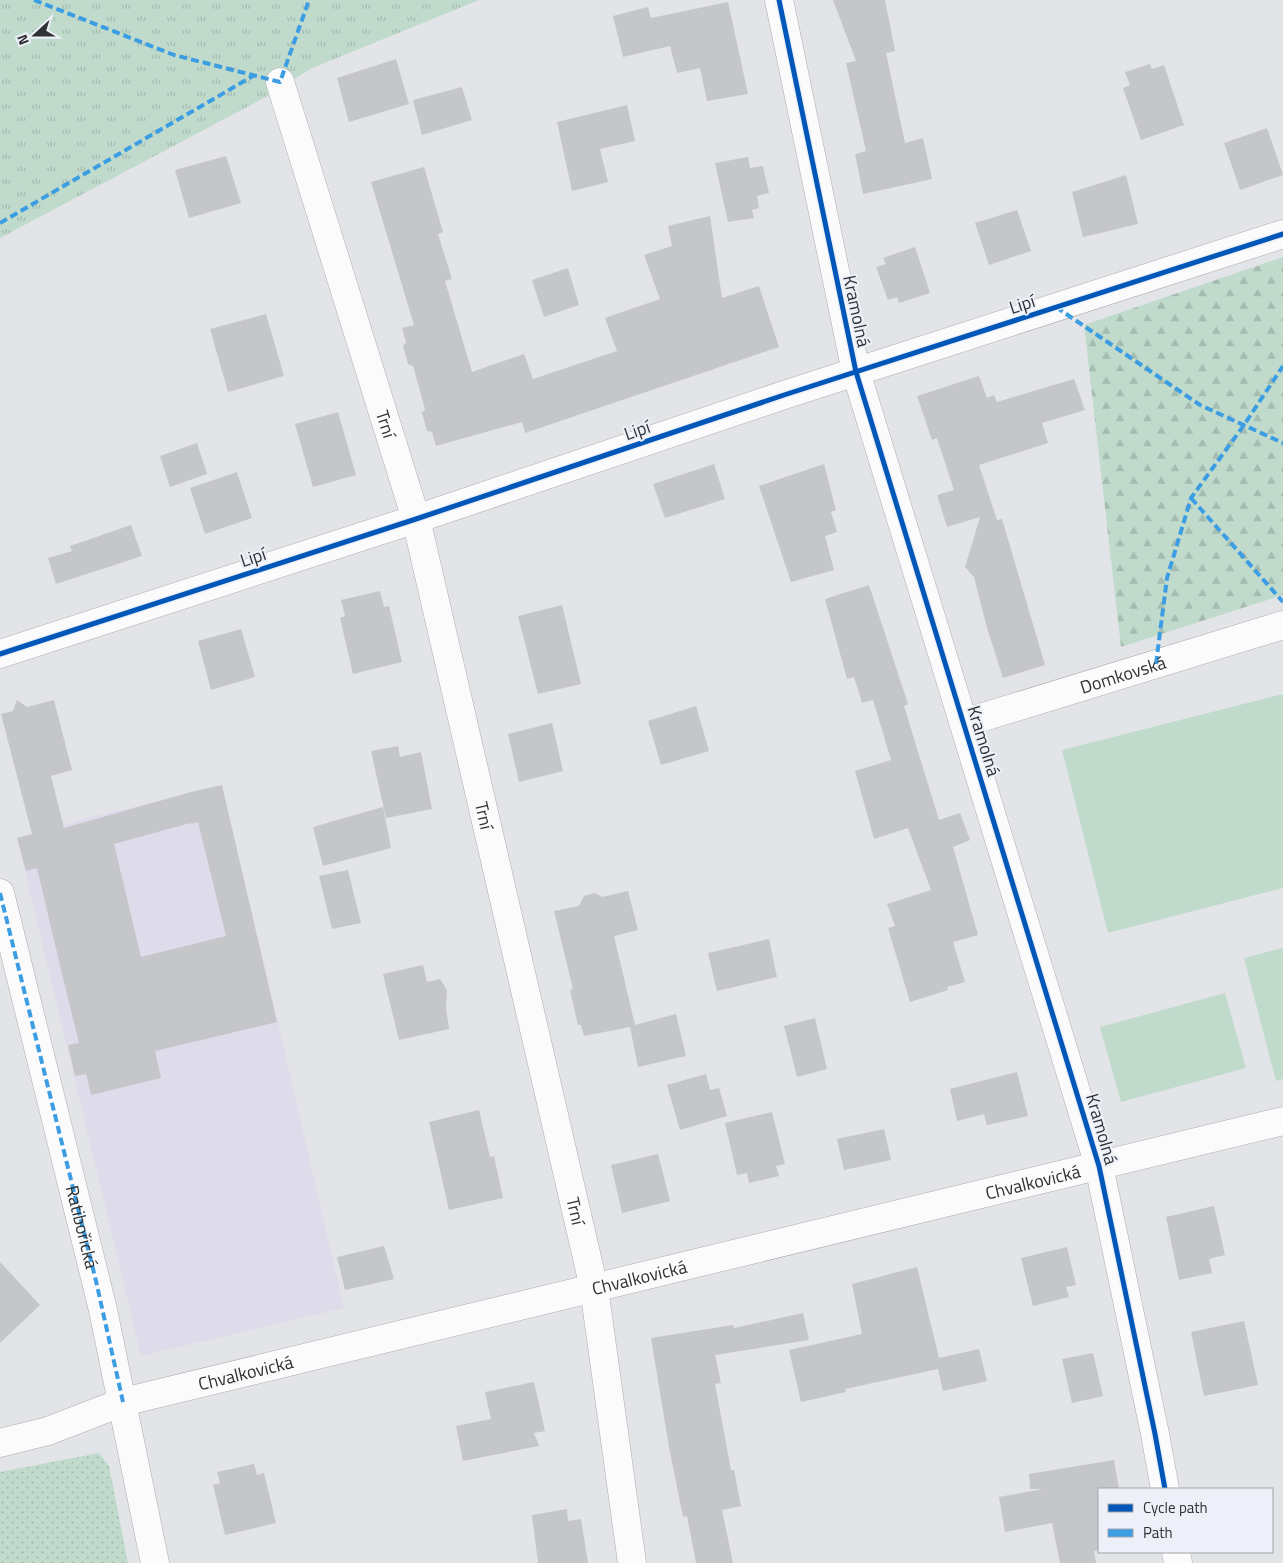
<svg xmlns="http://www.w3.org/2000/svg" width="1283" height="1563" viewBox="0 0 1283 1563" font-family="'Titillium Web',sans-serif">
	<defs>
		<pattern id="grass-tufts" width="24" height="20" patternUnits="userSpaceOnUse" patternTransform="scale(1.25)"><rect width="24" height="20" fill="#c0dbcc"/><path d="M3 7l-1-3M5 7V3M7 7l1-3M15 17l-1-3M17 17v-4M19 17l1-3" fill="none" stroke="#a5bcb0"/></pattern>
		<pattern id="forest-firs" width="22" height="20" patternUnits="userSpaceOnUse" patternTransform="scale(1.25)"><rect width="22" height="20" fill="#c0dbcc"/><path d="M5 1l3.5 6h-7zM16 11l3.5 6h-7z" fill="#a5bcb0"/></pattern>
		<pattern id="park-dots" width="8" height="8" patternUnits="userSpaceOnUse" patternTransform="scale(1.25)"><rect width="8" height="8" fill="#c0dbcc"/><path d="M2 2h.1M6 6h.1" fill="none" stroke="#a5bcb0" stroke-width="1.8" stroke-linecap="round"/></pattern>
	</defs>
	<rect width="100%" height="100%" fill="#e2e4e8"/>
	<path fill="#dedcea" d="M221 786 267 975 344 1308 141 1356 17 838 92 817Z"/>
	<path fill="url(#grass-tufts)" d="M0 0H479L310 69 266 97 0 238Z"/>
	<path fill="url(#forest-firs)" d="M1283 257V595L1121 647 1084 325Z"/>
	<path fill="url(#park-dots)" d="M99 1453 109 1466 128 1563H0V1472Z"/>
	<g fill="#c0dbcc">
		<path d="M1283 694V888L1108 933 1062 750Z"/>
		<path d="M1283 948V1079L1276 1081 1244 958Z"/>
		<path d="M1225 993 1246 1068 1121 1102 1100 1027Z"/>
	</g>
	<g fill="#c5c6ca" fill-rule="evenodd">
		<path d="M833 0H885L895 51 886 53 905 143 923 138 932 179 863 194 855 154 866 151 846 63 856 61Z"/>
		<path d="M728 2 748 94 707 101 700 68 677 73 670 46 623 57 613 16 648 7 651 18Z"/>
		<path d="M396 59 409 104 349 122 337 78Z"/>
		<path d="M1150 64 1152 69 1164 65 1184 125 1141 140 1123 88 1130 85 1125 72Z"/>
		<path d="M462 87 472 120 422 135 413 100Z"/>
		<path d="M627 105 635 141 600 149 608 182 572 191 557 122Z"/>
		<path d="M1267 128 1283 175 1240 190 1224 143Z"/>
		<path d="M226 156 241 203 189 218 175 170Z"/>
		<path d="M748 157 750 168 763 166 769 193 757 196 759 208 752 210 754 218 728 222 715 163Z"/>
		<path d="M424 167 443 232 438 234 452 279 445 281 472 372 524 354 533 379 617 351 605 318 660 299 644 255 672 246 668 226 710 216 722 298 759 286 779 347 525 433 522 422 436 446 432 432 427 431 422 413 425 409 413 366 408 364 403 346 406 342 402 328 414 325 371 182Z"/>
		<path d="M1126 175 1138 224 1083 237 1072 192Z"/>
		<path d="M1017 210 1031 251 989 265 975 223Z"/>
		<path d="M915 247 930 293 899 303 897 297 888 300 876 267 886 264 883 258Z"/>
		<path d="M568 268 579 305 544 317 532 280Z"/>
		<path d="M266 314 284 376 228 392 210 329Z"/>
		<path d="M979 376 987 398 994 395 997 402 1074 379 1085 410 1042 423 1048 443 979 465 997 520 1002 519 1045 665 1003 678 987 628 974 577 965 567 980 517 947 527 937 495 954 490 937 438 932 440 917 396Z"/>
		<path d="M338 412 356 475 313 487 295 424Z"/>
		<path d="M197 443 207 474 170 487 160 456Z"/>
		<path d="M714 464 725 499 665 518 653 484Z"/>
		<path d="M824 464 836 510 831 512 837 532 825 536 834 570 791 582 759 486Z"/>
		<path d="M237 472 252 518 205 534 190 488Z"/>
		<path d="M131 525 142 556 56 584 48 558 72 551 70 546Z"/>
		<path d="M869 585 908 704 904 706 939 820 960 813 970 840 953 847 978 935 953 942 965 982 947 987 948 990 910 1002 888 928 895 926 887 904 931 890 908 828 874 839 855 771 891 760 873 700 862 703 854 677 847 679 825 599Z"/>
		<path d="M380 591 384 607 389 606 402 662 353 674 340 618 345 616 341 600Z"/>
		<path d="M562 605 581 684 538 694 518 616Z"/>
		<path d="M241 629 255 677 211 690 198 641Z"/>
		<path d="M17 700 27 707 54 700 72 770 51 776 64 828 191 792 222 785 277 1022 155 1051 161 1078 91 1095 86 1074 75 1076 68 1045 79 1043 63 978 37 868 26 871 17 838 32 834 1 714 13 711ZM198 822 226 936 141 957 114 844 190 823 191 824Z"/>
		<path d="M696 706 709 751 661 765 648 721Z"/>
		<path d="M552 723 563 771 519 782 508 734Z"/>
		<path d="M398 746 400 757 421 752 432 809 386 818 371 751Z"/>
		<path d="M383 807 391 848 323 866 313 827Z"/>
		<path d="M348 870 361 923 332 929 319 876Z"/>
		<path d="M628 891 638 930 614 936 635 1025 676 1014 686 1056 638 1067 630 1027 584 1036 581 1025H578L570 990 573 989 554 911 579 906 584 896 595 893 602 897Z"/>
		<path d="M769 939 777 977 717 991 708 953Z"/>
		<path d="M423 965 427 982 440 979 447 990 446 1008 449 1029 399 1040 383 974Z"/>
		<path d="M815 1018 827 1069 797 1077 784 1026Z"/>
		<path d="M1017 1072 1028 1116 987 1125 984 1114 957 1121 950 1089Z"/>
		<path d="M706 1074 710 1090 719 1088 727 1116 680 1130 667 1085Z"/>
		<path d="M479 1110 490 1157 494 1156 503 1198 449 1210 429 1122Z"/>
		<path d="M772 1112 785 1164 776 1166 779 1176 749 1183 747 1173 737 1175 725 1123Z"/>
		<path d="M884 1129 891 1160 844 1170 837 1139Z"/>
		<path d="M658 1154 670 1201 622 1213 611 1165Z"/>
		<path d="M1214 1206 1225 1255 1209 1259 1212 1273 1179 1280 1166 1217Z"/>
		<path d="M384 1246 394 1279 345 1290 337 1257Z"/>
		<path d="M1067 1247 1076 1285 1066 1287 1069 1297 1033 1306 1021 1258Z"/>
		<path d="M0 1262 40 1305 0 1343Z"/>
		<path d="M917 1267 939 1358 979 1349 987 1381 943 1391 938 1369 845 1389 846 1392 801 1402 789 1350 862 1334 852 1284Z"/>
		<path d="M803 1313 809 1340 715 1355 721 1383 715 1384 731 1470H734L741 1506 722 1510 733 1563H696L687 1516 683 1517 669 1447 651 1338 733 1325 734 1328Z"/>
		<path d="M1244 1321 1258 1385 1204 1396 1191 1332Z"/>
		<path d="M1093 1353 1103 1396 1072 1403 1062 1359Z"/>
		<path d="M534 1382 545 1431 534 1433 539 1446 463 1461 456 1426 491 1419 485 1392Z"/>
		<path d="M1114 1460 1119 1489H1099V1550L1094 1551 1096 1563H1060L1052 1523 1005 1532 999 1497 1043 1489H1030L1029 1474Z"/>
		<path d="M254 1464 257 1475 264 1473 276 1523 225 1535 213 1485 220 1483 217 1472Z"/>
		<path d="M567 1509 568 1521 581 1519 588 1563H538L532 1515Z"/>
	</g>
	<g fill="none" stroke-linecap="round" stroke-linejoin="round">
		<g stroke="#acadb0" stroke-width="29">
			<g id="street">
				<path d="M779 0 856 372 1099 1166 1155 1434 1165 1489"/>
				<path id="s1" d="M280 82 416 519 594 1288 632 1563"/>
				<path d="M0 654 416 519 784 395 1283 234"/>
				<path id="s2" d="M964 723 1283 625"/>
				<path d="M0 893 103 1310 155 1563"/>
				<path id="s3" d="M0 1443 48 1431 123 1402 1283 1121"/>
				<path d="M1176 1552 1178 1563"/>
			</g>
		</g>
		<use href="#street" stroke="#fbfbfc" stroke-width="28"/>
		<g stroke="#3d9de2" stroke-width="4" stroke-dasharray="8 4" stroke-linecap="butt">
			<path d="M34 0 174 55 280 82 309 0"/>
			<path d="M0 223 253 76"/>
			<path d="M1056 307 1200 405 1283 443"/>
			<path d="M1191 498 1283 602"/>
			<path d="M1156 664 1167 578 1191 498 1244 425 1283 366"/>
			<path id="s4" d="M0 893 96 1281 123 1402"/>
		</g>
		<g stroke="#edf0f8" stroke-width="8">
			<g id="cycleway">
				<path d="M779 0 856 372 1099 1166 1155 1434 1165 1489"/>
				<path d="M0 654 416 519 784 395 1283 234"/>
			</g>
		</g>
		<use href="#cycleway" stroke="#0057b8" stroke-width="5"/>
	</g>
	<g text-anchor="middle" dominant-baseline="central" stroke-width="4" stroke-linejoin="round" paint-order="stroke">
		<g font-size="18" fill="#2f3133" stroke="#edf0f8">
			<text transform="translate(1022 304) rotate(-18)">Lipí</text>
			<text transform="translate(857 311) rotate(78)">Kramolná</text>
			<text stroke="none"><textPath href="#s1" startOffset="358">Trní</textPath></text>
			<text transform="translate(637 430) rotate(-19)">Lipí</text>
			<text transform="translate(253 557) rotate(-18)">Lipí</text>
			<text stroke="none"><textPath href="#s2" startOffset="166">Domkovská</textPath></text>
			<text transform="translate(984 741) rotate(73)">Kramolná</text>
			<text stroke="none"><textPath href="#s1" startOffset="762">Trní</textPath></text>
			<text transform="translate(1102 1129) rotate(74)">Kramolná</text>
			<text stroke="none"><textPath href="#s3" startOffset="1066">Chvalkovická</textPath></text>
			<text stroke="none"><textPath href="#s1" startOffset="1168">Trní</textPath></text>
			<text stroke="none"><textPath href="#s4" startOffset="344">Ratibořická</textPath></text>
			<text stroke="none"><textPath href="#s3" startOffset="661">Chvalkovická</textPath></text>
			<text stroke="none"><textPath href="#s3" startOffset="256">Chvalkovická</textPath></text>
		</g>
	</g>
	<rect x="1098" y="1488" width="175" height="65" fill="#edf0f8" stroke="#a1a4a9"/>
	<rect x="1108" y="1504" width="25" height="8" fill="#0057b8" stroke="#a1a4a9"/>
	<text x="1143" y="1513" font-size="15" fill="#2f3133">Cycle path</text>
	<rect x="1108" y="1529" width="25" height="8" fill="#3d9de2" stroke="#a1a4a9"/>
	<text x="1143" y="1538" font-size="15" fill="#2f3133">Path</text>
	<g transform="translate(35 35) rotate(249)" stroke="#edf0f8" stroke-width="4" paint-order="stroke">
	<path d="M0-4L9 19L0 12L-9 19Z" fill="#2f3133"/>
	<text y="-8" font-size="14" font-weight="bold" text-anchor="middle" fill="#2f3133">N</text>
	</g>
</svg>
